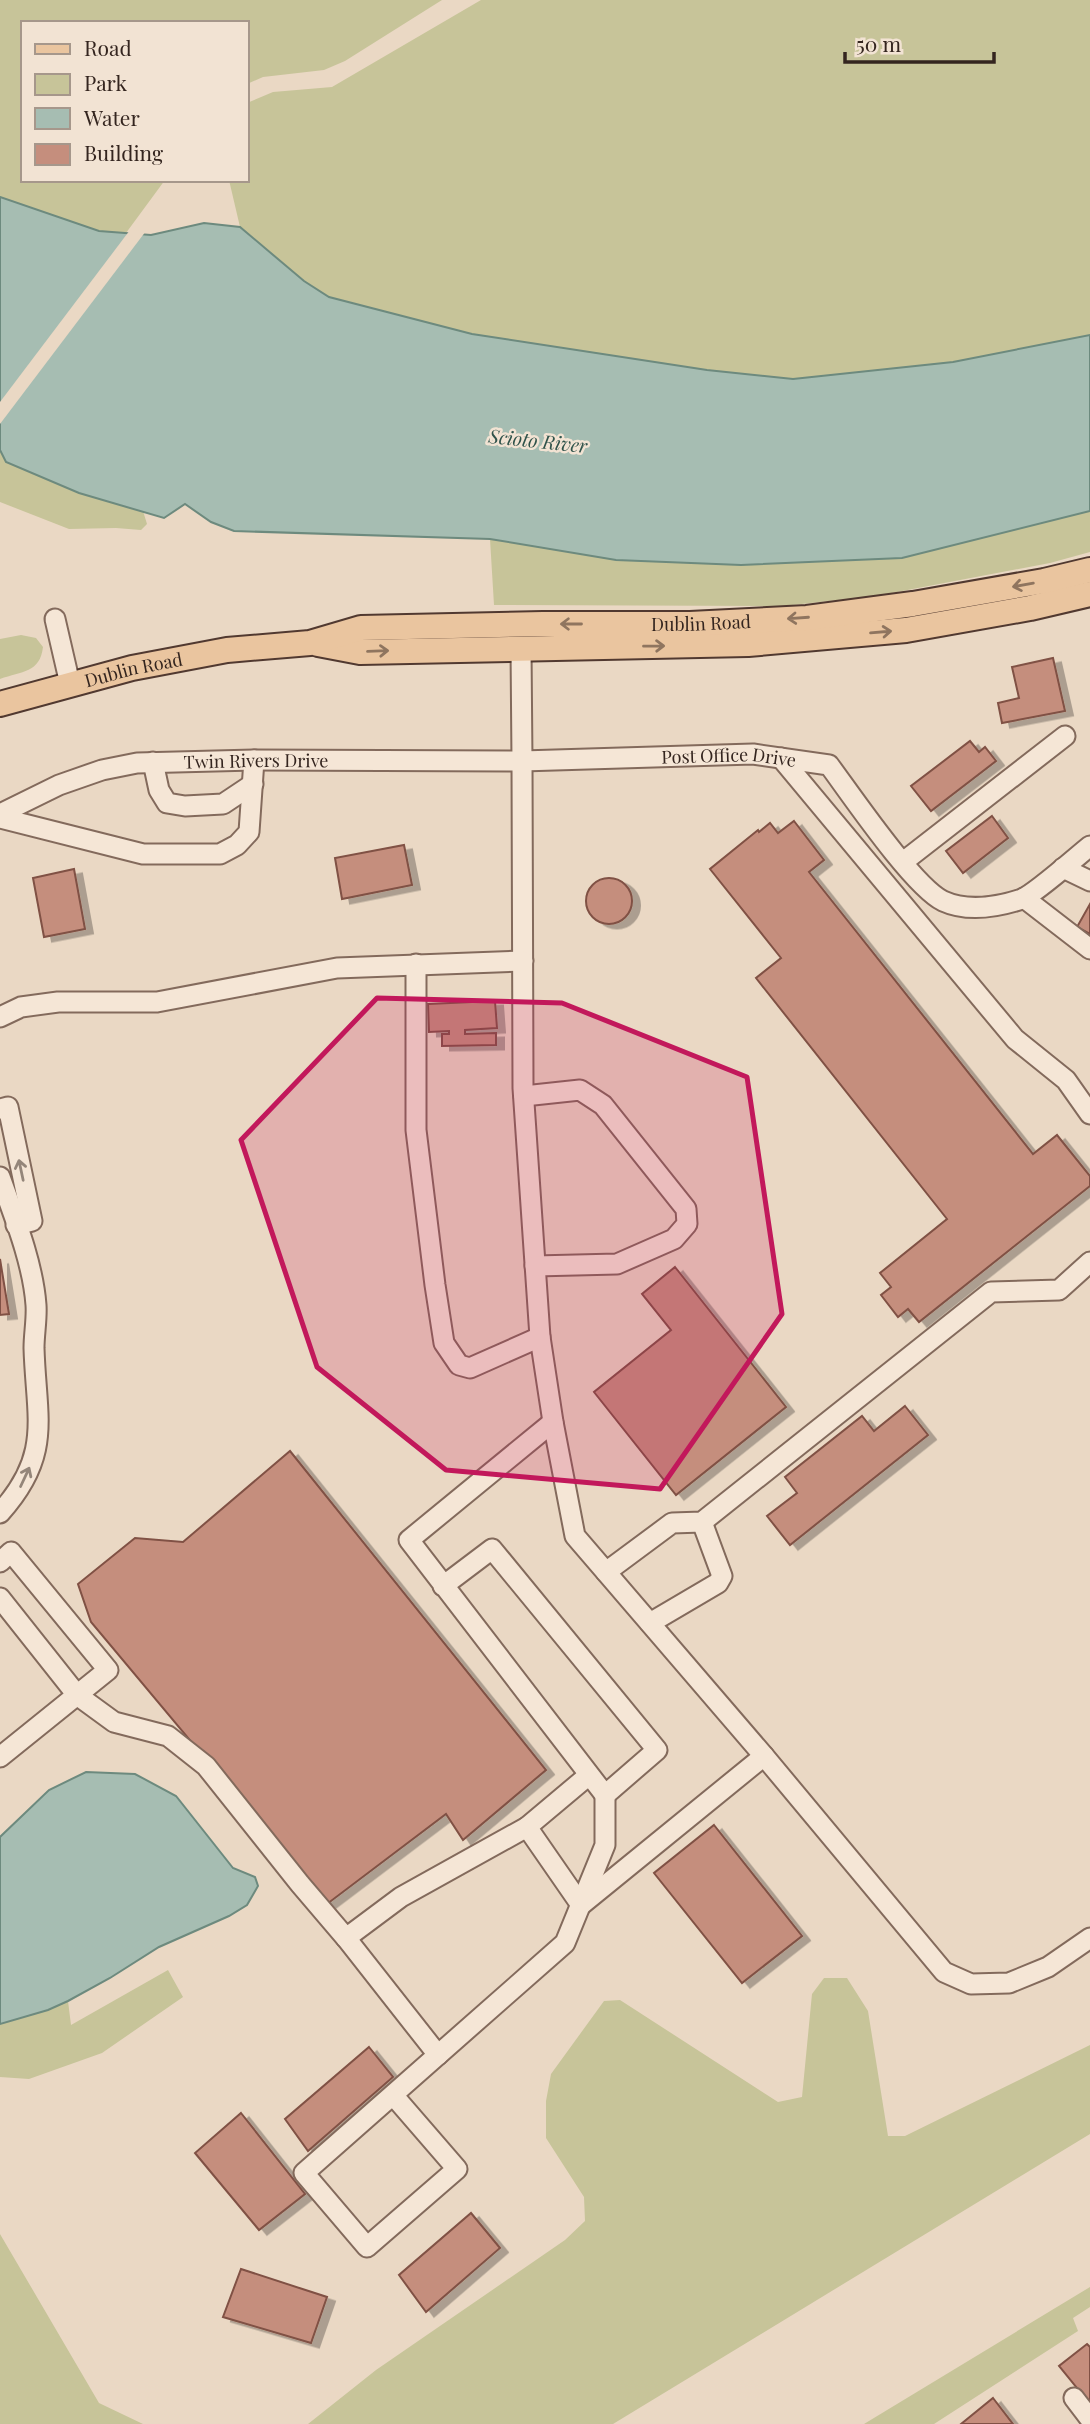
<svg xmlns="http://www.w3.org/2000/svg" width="1090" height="2424" viewBox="0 0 1090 2424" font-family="'Playfair Display',serif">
	<defs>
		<filter id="shadow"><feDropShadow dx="8" dy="4.5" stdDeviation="0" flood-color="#0004"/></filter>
	</defs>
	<rect width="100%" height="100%" fill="#ead8c4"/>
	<g fill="#c7c499">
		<path d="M0 0H442L345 61 324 70 263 77 247 84V23H23V180H165L126 233 99 231 0 197Z"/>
		<path d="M481 0H1090V335L953 362 793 379 707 370 472 334 329 297 304 281 240 227 229 180H247V103L273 92 332 87Z"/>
		<path d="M0 450 6 462 79 493 143 511 147 524 141 530 116 528 69 529 0 502Z"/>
		<path d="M1090 511V552L1050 563 876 596 783 606 494 605 490 539 616 560 741 565 902 558Z"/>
		<path d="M21 635 36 638 43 647C40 673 22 671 0 679V639Z"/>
		<path d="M168 1970 183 1997 102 2053 29 2079 0 2077V2024L48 2010 68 2001 71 2025Z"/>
		<path d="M824 1978H847L868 2011 888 2136H905L1090 2045V2134L613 2424H308L376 2370 565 2240 585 2221 584 2197 546 2138V2101L551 2074 604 2001 620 2000 778 2102 802 2097 812 1994Z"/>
		<path d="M0 2234 99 2403 143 2424H0Z"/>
		<path d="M1090 2287V2307L1073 2318 1078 2331 934 2424H864Z"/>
	</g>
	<g fill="#a6bdb2" stroke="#6d8a7e" stroke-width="2">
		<path d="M0 197 99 231 151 235 204 223 240 227 304 281 329 297 472 334 707 370 793 379 953 362 1090 335V511L902 558 741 565 616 560 490 539 234 531 211 522 185 504 164 518 79 493 6 462 0 450Z"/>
		<path d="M86 1772 135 1774 176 1796 233 1868 255 1877 258 1886 247 1905 229 1916 159 1947 110 1978 68 2001 48 2010 0 2024V1837L49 1790Z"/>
	</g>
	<path fill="#ead8c4" d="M130 230 146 231 0 424V402Z"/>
	<g fill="#c58e7d" stroke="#805144" stroke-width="2" filter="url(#shadow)">
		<path d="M1053 658 1065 711 1002 723 998 703 1019 698 1012 667Z"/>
		<path d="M970 741 979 752 985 747 996 761 931 811 911 786Z"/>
		<path d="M992 816 1008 838 963 873 946 851Z"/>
		<path d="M794 821 824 860 809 872 1033 1154 1057 1135 1090 1176V1186L919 1322 908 1309 898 1317 881 1295 891 1287 880 1273 947 1219 756 978 781 958 710 869 758 830 759 832 770 823 778 833Z"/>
		<path d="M404 845 412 885 342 899 335 858Z"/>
		<path d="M74 869 85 929 44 937 33 878Z"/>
		<circle cx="609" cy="901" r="23"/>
		<path d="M1090 904V934L1077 927Z"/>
		<path d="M495 1001 497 1028 465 1030V1034L496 1033V1045L442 1046V1034H449V1031L429 1032 428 1004Z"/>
		<path d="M0 1259 9 1314 0 1315Z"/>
		<path d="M675 1267 786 1407 676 1495 594 1392 671 1330 642 1294Z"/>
		<path d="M905 1406 928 1435 790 1545 767 1516 797 1493 785 1477 862 1416 874 1431Z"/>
		<path d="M290 1451 546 1770 463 1840 446 1814 327 1904 91 1622 78 1584 135 1538 183 1542Z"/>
		<path d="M714 1825 802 1936 742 1983 654 1873Z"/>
		<path d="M369 2047 393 2077 308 2151 285 2119Z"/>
		<path d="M241 2113 305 2194 259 2230 195 2153Z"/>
		<path d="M471 2213 500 2248 426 2312 399 2275Z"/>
		<path d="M241 2269 327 2297 311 2343 223 2317Z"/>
		<path d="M1087 2344 1090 2347V2404L1059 2366Z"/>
		<path d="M993 2398 1013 2424H961Z"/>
	</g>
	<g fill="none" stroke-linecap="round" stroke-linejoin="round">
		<g stroke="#836a5c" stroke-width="23">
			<g id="minor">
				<path d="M55 619 70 684"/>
				<path id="s1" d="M521 648 522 761 753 754 829 765C852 796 913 886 943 901 967 912 998 907 1022 899 1036 893 1075 858 1090 846"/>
				<path d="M781 758 1015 1039 1066 1080 1090 1114"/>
				<path d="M153 762 159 790 167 803 185 806 223 804 253 784"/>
				<path id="s2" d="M0 814 59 785 102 770 137 763 254 760 522 761 523 1088 540 1337 553 1422 575 1536 764 1756 944 1972 971 1984 1009 1983 1048 1967 1090 1938"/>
				<path d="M0 818 143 854H220L237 845 249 832 254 760"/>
				<path d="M903 862 1065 736"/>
				<path d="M1063 868 1090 881"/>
				<path d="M1024 898 1090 949"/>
				<path d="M416 964V1130L435 1285 444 1343 459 1365 470 1368 540 1337"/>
				<path d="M0 1017 21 1007 58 1002H157L337 968 523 961"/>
				<path d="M524 1096 580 1090 603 1105 686 1209 687 1224 674 1239 617 1264 535 1266"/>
				<path d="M0 1109 8 1107 32 1221 16 1225"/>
				<path d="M0 1177C14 1216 33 1263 36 1305 37 1319 34 1334 34 1348 36 1418 53 1454 0 1513"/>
				<path d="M0 1562 11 1552 108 1670 0 1757"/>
				<path d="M606 1572 672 1523 702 1522 991 1292 1059 1290 1090 1262"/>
				<path d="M443 1586 492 1549 657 1750 605 1795 409 1540 553 1422"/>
				<path d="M0 1598 77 1695 114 1722 168 1736 206 1766 300 1884 346 1938 401 1897 527 1827"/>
				<path d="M650 1623 718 1583 722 1576 702 1522"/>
				<path d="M589 1775 527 1827 581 1905 764 1756"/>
				<path d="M346 1938 438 2055"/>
				<path d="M393 2095 457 2169 367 2247 304 2173 565 1943 605 1845V1795"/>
				<path d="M1074 2398 1090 2419"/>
			</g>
		</g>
		<g stroke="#513930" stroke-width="28">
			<g id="major">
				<path d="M318 644 360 652 748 644 906 630 1030 608 1090 594"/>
				<path id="s3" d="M0 704 132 668 227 650 310 643 361 628 543 624H690L807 618 913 604 1044 581 1090 570"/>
			</g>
		</g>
		<use href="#minor" stroke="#f5e6d6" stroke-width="19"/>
		<use href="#major" stroke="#eac59f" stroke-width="24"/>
	</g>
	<defs><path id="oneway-shaft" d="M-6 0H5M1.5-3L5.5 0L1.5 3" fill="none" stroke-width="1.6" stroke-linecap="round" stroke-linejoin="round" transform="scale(1.75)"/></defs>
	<g stroke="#8f755f">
		<use href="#oneway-shaft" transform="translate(1023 585) rotate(170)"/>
		<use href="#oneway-shaft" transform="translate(798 618) rotate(176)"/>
		<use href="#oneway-shaft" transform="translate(571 624) rotate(180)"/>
		<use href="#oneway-shaft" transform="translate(881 632) rotate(-5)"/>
		<use href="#oneway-shaft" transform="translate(654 646) rotate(-1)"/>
		<use href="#oneway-shaft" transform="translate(378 651) rotate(-2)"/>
	</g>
	<g stroke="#94867a">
		<use href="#oneway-shaft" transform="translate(21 1170) rotate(-102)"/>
		<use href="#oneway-shaft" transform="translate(25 1477) rotate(-65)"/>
	</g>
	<path fill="#c2185b" fill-opacity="0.2" stroke="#c2185b" stroke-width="5" stroke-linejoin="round" d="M377 998 562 1003 747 1077 782 1314 660 1489 446 1470 317 1367 241 1140Z"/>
	<g text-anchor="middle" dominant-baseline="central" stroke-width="5" stroke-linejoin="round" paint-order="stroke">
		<g font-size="18" fill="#34251f" stroke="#f2e3d3">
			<text stroke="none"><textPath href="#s3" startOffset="710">Dublin Road</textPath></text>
			<text stroke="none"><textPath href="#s3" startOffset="138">Dublin Road</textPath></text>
			<text stroke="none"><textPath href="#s1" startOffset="320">Post Office Drive</textPath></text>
			<text stroke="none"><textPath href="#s2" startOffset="266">Twin Rivers Drive</textPath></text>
		</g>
		<g font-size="19" font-style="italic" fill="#2f524a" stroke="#f2e3d3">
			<text transform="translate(538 440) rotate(6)">Scioto River</text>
		</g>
	</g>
	<rect x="21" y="21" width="228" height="161" fill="#f2e3d3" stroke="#a6978b" stroke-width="2"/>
	<rect x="35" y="44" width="35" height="10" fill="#eac59f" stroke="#a6978b" stroke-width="2"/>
	<text x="84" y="56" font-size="21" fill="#34251f">Road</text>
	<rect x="35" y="74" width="35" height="21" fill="#c7c499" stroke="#a6978b" stroke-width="2"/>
	<text x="84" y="91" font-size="21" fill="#34251f">Park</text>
	<rect x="35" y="108" width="35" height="21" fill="#a6bdb2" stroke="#a6978b" stroke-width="2"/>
	<text x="84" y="126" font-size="21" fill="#34251f">Water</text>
	<rect x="35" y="144" width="35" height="21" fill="#c58e7d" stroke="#a6978b" stroke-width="2"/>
	<text x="84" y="161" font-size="21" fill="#34251f">Building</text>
	<path d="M845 52v10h149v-10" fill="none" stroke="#34251f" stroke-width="3.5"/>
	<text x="856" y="52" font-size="21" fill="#34251f" stroke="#f2e3d3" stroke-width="5" paint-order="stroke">50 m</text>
</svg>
